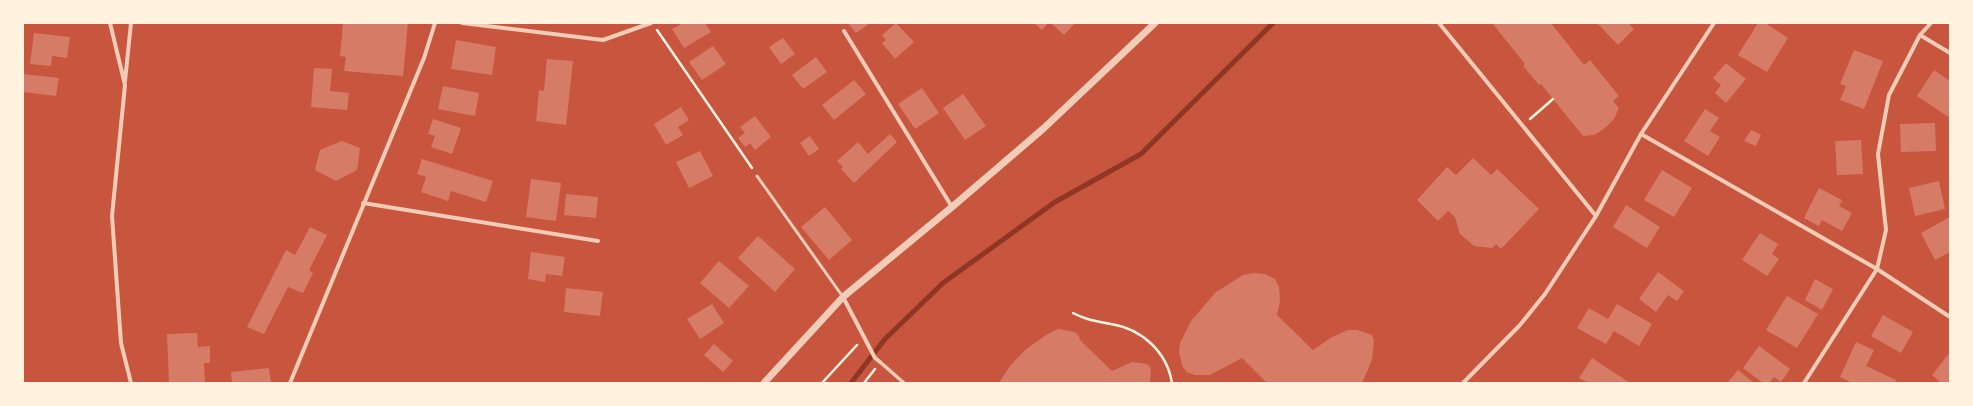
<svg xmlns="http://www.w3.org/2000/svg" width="1973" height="406" viewBox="0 0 1973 406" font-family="Rubik,sans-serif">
	<rect width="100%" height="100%" fill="#c8553d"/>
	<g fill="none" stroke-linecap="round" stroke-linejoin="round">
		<path stroke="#8f3625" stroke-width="5" d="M851 383 885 339 943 283 1055 202 1141 154 1273 23"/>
	</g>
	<g fill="#d67c66">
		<path d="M343 23H408L403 76 344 71 346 57 340 56Z"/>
		<path d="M683 23H705L711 32 684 48 672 29Z"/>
		<path d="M848 23H870L856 33Z"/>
		<path d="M896 23 914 42 895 59 882 43 886 40 882 35Z"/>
		<path d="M1034 23H1048L1042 30Z"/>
		<path d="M1051 23H1075L1064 35Z"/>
		<path d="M1492 23H1551L1584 65 1590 60 1619 96 1613 101 1619 108 1614 119 1605 128 1594 135 1583 136 1541 84 1539 85 1523 66 1525 64Z"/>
		<path d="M1597 23H1628L1634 29 1618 45Z"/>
		<path d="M1758 23H1765L1788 38 1767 72 1738 55Z"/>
		<path d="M34 33 70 37 67 58 52 56 51 66 30 64Z"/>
		<path d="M783 38 795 54 781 64 769 47Z"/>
		<path d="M456 40 496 47 492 75 451 69Z"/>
		<path d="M713 46 726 64 702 80 689 62Z"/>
		<path d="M1854 50 1883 61 1864 109 1840 100 1846 86 1840 84Z"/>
		<path d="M816 57 827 72 803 89 792 75Z"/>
		<path d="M547 59 573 61 566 125 536 121 539 90 544 91Z"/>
		<path d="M1726 63 1746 79 1726 103 1715 93 1721 85 1713 78Z"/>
		<path d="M314 68 332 69 330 91 349 93 347 110 311 107Z"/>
		<path d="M1934 70 1950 81V118L1917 96Z"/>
		<path d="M23 74 59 78 56 96 23 92Z"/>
		<path d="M854 80 866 94 834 120 822 105Z"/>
		<path d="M443 86 479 93 475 116 438 109Z"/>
		<path d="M922 88 939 113 915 129 898 104Z"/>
		<path d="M963 94 986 126 965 140 943 108Z"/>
		<path d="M681 107 689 120 678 127 683 135 666 145 654 124Z"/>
		<path d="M1705 109 1719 118 1710 131 1720 137 1708 156 1684 141Z"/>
		<path d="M755 116 771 137 755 150 750 143 745 147 738 138 745 133 740 127Z"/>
		<path d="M433 119 461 128 452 154 431 147 435 136 428 134Z"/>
		<path d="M1935 123 1936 151 1901 152 1900 124Z"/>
		<path d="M1751 130 1761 135 1756 146 1744 141Z"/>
		<path d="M890 134 897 142 854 183 841 169 843 167 837 161 858 142 868 154Z"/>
		<path d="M810 136 819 149 809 156 800 143Z"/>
		<path d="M1861 140 1863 174 1837 175 1835 141Z"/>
		<path d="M342 141 360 148 357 170 336 181 315 170 320 150Z"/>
		<path d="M700 151 713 176 689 188 676 162Z"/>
		<path d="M1473 158 1491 175 1497 169 1539 209 1501 249 1496 244 1492 248 1474 246 1460 234 1455 217 1448 211 1438 221 1417 200 1447 167 1456 175Z"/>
		<path d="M422 159 493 181 486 202 451 191 448 201 421 192 426 177 417 174Z"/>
		<path d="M1662 170 1692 188 1674 217 1644 200Z"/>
		<path d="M531 179 561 183 556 221 526 217Z"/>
		<path d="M1939 181 1945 209 1915 216 1909 188Z"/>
		<path d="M1819 188 1842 200 1839 206 1852 213 1842 231 1822 220 1819 226 1804 218Z"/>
		<path d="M566 194 598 197 596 218 564 215Z"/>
		<path d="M1626 205 1660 227 1647 248 1613 227Z"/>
		<path d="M825 207 852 240 829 260 801 227Z"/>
		<path d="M1950 217V252L1935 260 1921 233Z"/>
		<path d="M310 227 327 235 309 270 313 273 303 293 288 287 264 334 247 327 286 250 295 255Z"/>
		<path d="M1760 233 1778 244 1772 254 1779 259 1767 276 1742 260Z"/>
		<path d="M758 236 795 269 775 292 738 258Z"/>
		<path d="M531 252 565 257 562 276 546 274 545 282 528 279Z"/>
		<path d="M719 261 749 286 729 308 700 283Z"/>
		<path d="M1658 272 1684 291 1677 301 1668 295 1656 312 1639 299Z"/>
		<path d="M1253 273 1265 274 1275 279 1279 287 1280 301 1277 315 1313 350 1332 337 1348 330H1357L1372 335 1374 340 1372 360 1362 383H1267L1242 358 1210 375H1195L1187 372 1182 366 1179 351 1180 343 1191 321 1216 292 1243 275Z"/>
		<path d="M1815 279 1833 289 1822 310 1805 300Z"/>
		<path d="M566 288 603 292 600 316 564 312Z"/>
		<path d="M1787 296 1818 314 1797 348 1766 330Z"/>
		<path d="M712 304 724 323 700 339 687 319Z"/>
		<path d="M1617 304 1652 324 1639 346 1614 331 1606 344 1577 328 1589 308 1608 319Z"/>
		<path d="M1883 315 1913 332 1901 353 1871 336Z"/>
		<path d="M1058 329 1075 332 1079 336 1080 340 1112 371 1132 362 1147 364 1151 368 1150 383H999L1010 366 1025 350 1046 335Z"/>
		<path d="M197 333 198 347 210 346V363H204L205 383H169L167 334Z"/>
		<path d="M1856 342 1874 350 1866 366 1896 380 1895 383H1852L1840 377Z"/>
		<path d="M714 344 733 361 723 372 704 355Z"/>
		<path d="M1759 346 1790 369 1781 382 1774 377 1769 383H1763L1743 368Z"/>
		<path d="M1950 352V383H1941L1932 375Z"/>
		<path d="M1592 358 1630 383H1589L1579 378Z"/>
		<path d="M269 368 271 383H232L231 372Z"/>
		<path d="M1738 370 1754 383H1727Z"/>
	</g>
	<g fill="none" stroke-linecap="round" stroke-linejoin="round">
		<g stroke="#fff3e0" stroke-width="2.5">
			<path d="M657 30 752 168"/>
			<path d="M1530 119 1553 99"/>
			<path d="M1073 313C1086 320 1096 321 1111 324 1142 329 1167 352 1172 383"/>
			<path d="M822 383 857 345"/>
			<path d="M864 383 875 369"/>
		</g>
		<path stroke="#f1ccb7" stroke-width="3" d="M757 176 843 297"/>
		<path stroke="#f1ccb7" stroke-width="3.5" d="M880 362 904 383"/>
		<g stroke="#f1ccb7" stroke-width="4">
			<path d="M110 23 125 85 112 216 121 343 131 383"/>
			<path d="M462 23 603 40 651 23"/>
			<path d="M1439 23 1596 216"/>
			<path d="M844 31 952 207"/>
			<path d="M1920 35 1950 53"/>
			<path d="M125 81 131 23"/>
			<path d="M1641 134 1877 269 1950 317"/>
			<path d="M363 203 598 241"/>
			<path d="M843 297 875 358 880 362"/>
			<path d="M290 383 424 58 435 23"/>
			<path d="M1463 383 1520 325 1545 294 1596 216 1641 134 1714 23"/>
			<path d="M1804 383 1877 269 1886 230 1878 154 1889 95 1920 35 1931 23"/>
		</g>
		<path stroke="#f1ccb7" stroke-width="7" d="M764 383 843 297 952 207 1044 128 1155 23"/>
	</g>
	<rect width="1973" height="406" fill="none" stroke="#fff3e0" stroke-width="48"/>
</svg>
